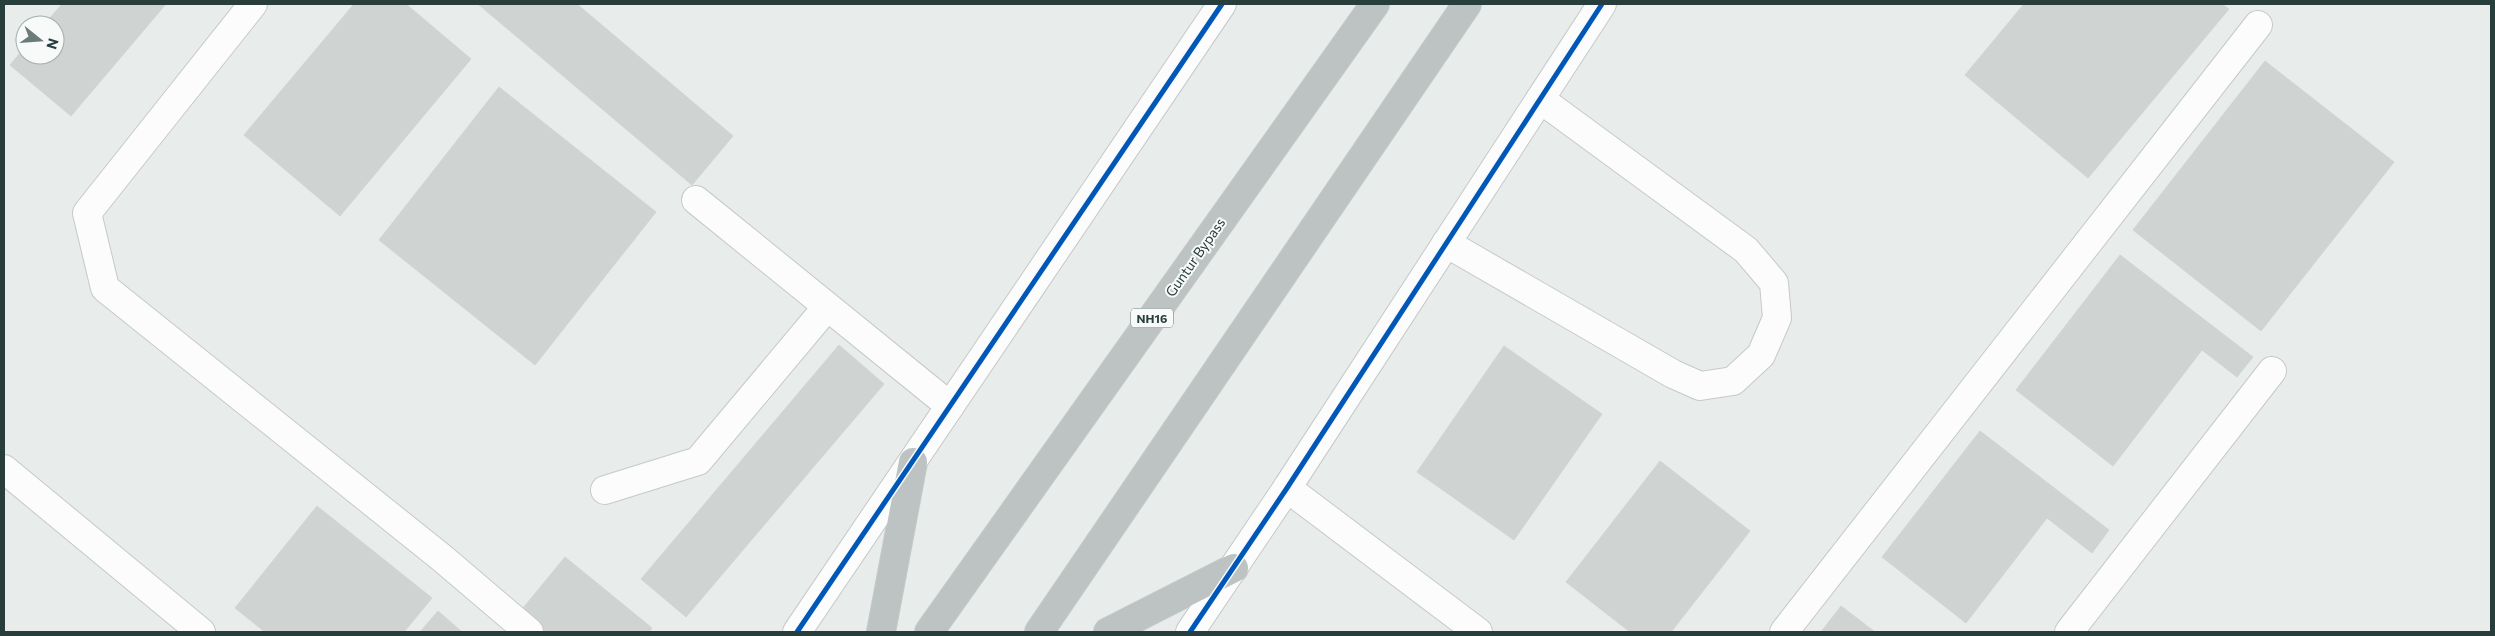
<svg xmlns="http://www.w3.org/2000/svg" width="2495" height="636" viewBox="0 0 2495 636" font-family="Commissioner,sans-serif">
	<rect width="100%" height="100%" fill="#e8eceb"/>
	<g fill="#cfd3d2" stroke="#d1d5d4">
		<path d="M62 4H166L71 116 10 65 25 47V55H55V25H44Z"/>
		<path d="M354 4H406L471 59 340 216 244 135Z"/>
		<path d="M478 4H577L733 136 692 185Z"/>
		<path d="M2024 4H2222L2229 9 2088 178 1965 75Z"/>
		<path d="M2265 61 2394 162 2261 331 2133 230Z"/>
		<path d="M499 87 656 212 535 365 379 240Z"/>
		<path d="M2120 255 2253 357 2237 377 2202 350 2113 466 2016 390Z"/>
		<path d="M839 345 884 384 686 617 641 579Z"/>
		<path d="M1504 346 1602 414 1514 540 1417 472Z"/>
		<path d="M1980 431 2109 530 2092 553 2047 518 1966 623 1882 557Z"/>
		<path d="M1660 461 1750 531 1671 632H1630L1566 582Z"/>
		<path d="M317 506 432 598 404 632H265L235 608Z"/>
		<path d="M565 557 652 628 649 632H542L519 613Z"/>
		<path d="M1841 606 1875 632H1821Z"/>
		<path d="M438 611 462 632H420Z"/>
	</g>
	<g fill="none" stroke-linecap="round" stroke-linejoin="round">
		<g stroke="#c5c9c8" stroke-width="30">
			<g id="minor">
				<path d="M253 4 87 213 105 288 442 558 529 632"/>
				<path d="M696 200 950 406"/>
				<path d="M1446 243 1673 374 1700 386 1733 381 1761 355 1777 318 1774 283 1746 250 1540 99"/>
				<path d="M4 469 201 632"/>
				<path d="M1287 488 1478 632"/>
				<path d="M605 490 698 461 827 307"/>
				<path d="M797 632 1222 4"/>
				<path d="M1190 632 1287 488 1602 4"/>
				<path d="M1784 632 2258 25"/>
				<path d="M2069 632 2272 371"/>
			</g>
		</g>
		<g stroke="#c4caca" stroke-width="30">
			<g id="highway">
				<path d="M881 632 913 462"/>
				<path d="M929 632 1375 4"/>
				<path d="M1039 632 1467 4"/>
				<path d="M1108 632 1234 568"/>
			</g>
		</g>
		<use href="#minor" stroke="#fcfcfc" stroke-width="28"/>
		<use href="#highway" stroke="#bdc3c3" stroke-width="28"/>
		<g stroke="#f7faf9" stroke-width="8">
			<g id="cycleway">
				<path d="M797 632 1222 4"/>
				<path d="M1190 632 1287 488 1602 4"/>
			</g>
		</g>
		<use href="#cycleway" stroke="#0057b8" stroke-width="5"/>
	</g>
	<g text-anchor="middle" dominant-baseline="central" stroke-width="4" stroke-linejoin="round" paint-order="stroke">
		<rect fill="#f7faf9" stroke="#657675" stroke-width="1" x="1131" y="308.5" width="42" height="19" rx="4"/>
		<g font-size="12" font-weight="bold" fill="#273e3d">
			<text x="1152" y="318">NH16</text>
		</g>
		<g font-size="14" fill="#273e3d" stroke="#f7faf9">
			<text transform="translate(1195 257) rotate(-55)">Guntur Bypass</text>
		</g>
	</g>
	<rect width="2495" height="636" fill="none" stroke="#273e3d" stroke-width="10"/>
	<g transform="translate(40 40) rotate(107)"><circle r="24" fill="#f7faf9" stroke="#a4afae"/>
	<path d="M0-4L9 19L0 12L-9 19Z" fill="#6b7b7a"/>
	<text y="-8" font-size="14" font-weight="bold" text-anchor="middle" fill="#273e3d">N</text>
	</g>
</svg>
